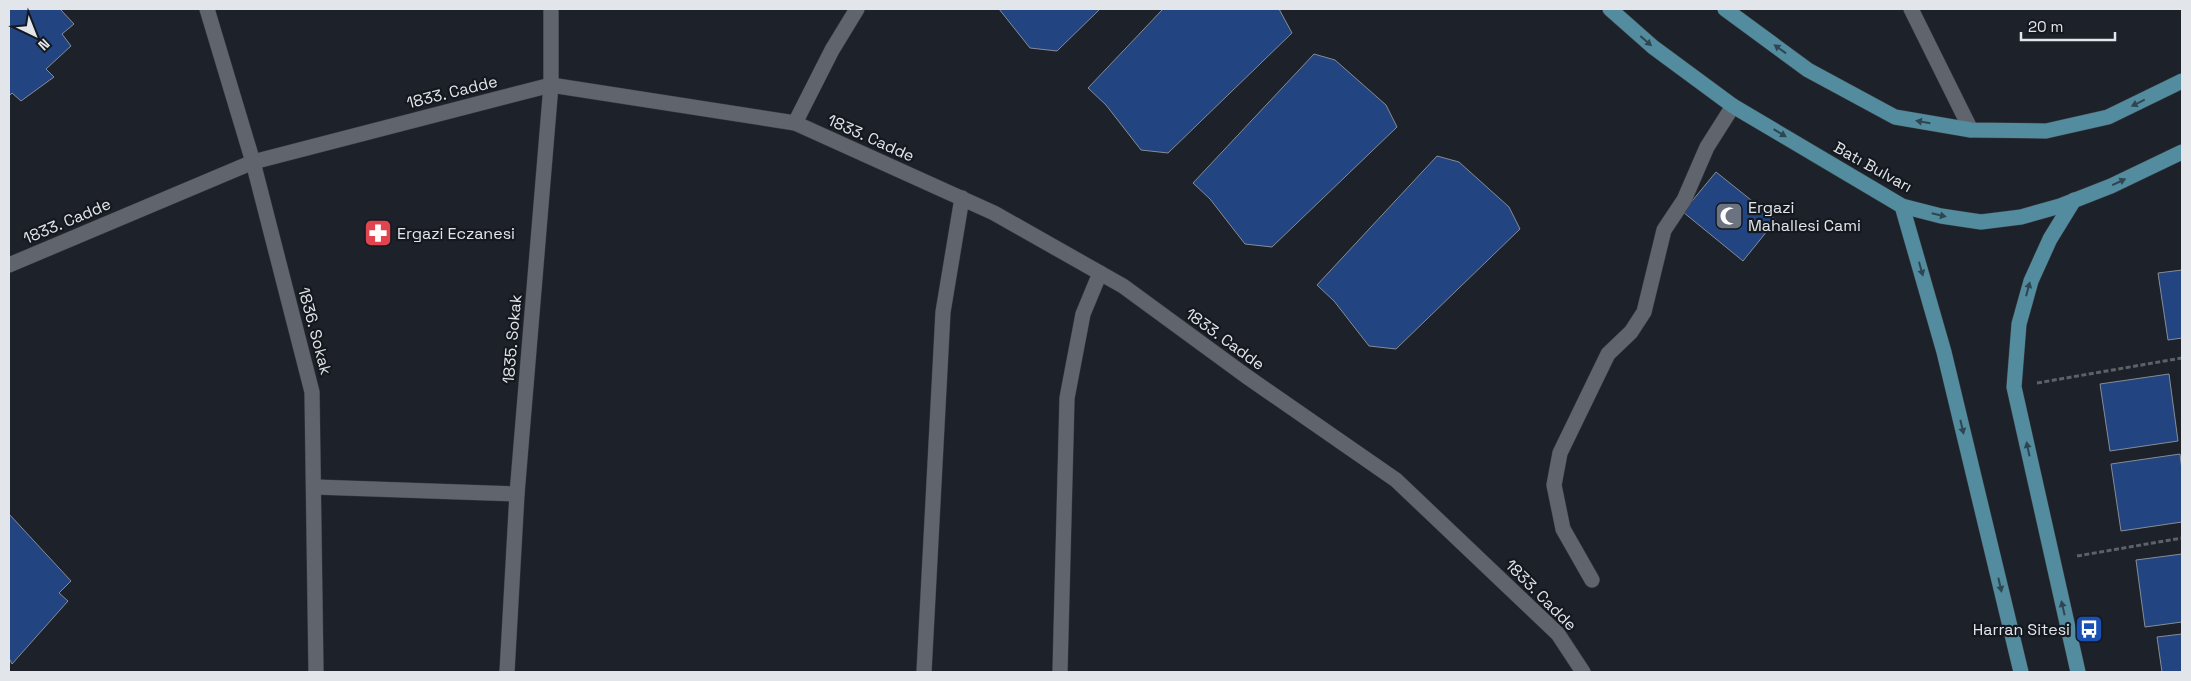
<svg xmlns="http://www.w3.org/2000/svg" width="2191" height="681" viewBox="0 0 2191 681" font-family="'Space Grotesk',sans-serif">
	<rect width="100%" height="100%" fill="#1d2129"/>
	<g fill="#224480" stroke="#878c95">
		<path d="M9 9H60L74 24 62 34 71 46 46 69 54 77 21 101 12 93 9 96Z"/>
		<path d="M999 9H1100L1057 51 1030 48Z"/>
		<path d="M1163 9H1279L1292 33 1168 153 1141 150 1106 105 1088 88Z"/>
		<path d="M1314 54 1335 60 1386 105 1397 127 1272 247 1245 244 1210 199 1193 183Z"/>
		<path d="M1437 156 1459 162 1509 207 1520 229 1396 349 1369 346 1334 301 1317 285Z"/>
		<path d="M1716 172 1776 220 1743 261 1683 212Z"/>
		<path d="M2182 270V338L2168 340 2158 273Z"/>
		<path d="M2169 374 2178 441 2110 451 2100 384Z"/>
		<path d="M2180 454 2182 470V522L2121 531 2111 464Z"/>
		<path d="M9 514 71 581 59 593 68 601 12 664 9 658Z"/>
		<path d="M2182 554V622L2145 627 2136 560Z"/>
		<path d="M2182 634V672H2162L2157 637Z"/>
	</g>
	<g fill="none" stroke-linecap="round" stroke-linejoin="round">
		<g stroke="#373b41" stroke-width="16">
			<g id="minor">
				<path d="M207 9 253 162 312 392 316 672"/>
				<path d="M1911 9 1971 130"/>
				<path d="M795 123 832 50 857 9"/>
				<path d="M9 265 253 162 551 85 795 123 994 213 1123 286 1246 376 1396 480 1558 634 1583 672"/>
				<path d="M315 487 517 494"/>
				<path d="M1592 580 1563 529 1554 485 1560 453 1608 354 1631 332 1644 312 1664 230 1684 200 1707 147 1733 106"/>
				<path d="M507 672 517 494 551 85V9"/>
				<path d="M924 672 943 312 962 198"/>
				<path d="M1060 672 1067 398 1083 314 1100 273"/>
			</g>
		</g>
		<g stroke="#373b41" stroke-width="16">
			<g id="major">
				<path d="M1610 9 1653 47 1733 106 1902 206 1941 216 1981 222 2021 217 2060 206 2111 186 2182 152"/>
				<path d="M1725 9 1808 70 1895 117 1971 130 2046 131 2108 117 2182 81"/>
				<path d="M2074 200 2050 239 2031 281 2019 324 2014 387 2078 672"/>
				<path d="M1902 206 1944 352 2021 672"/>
			</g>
		</g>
		<g stroke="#5d6168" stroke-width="3" stroke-dasharray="5 2.5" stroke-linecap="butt">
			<path d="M2037 383 2182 358"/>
			<path d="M2077 556 2182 538"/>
		</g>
		<use href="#minor" stroke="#60656d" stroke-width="15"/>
		<use href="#major" stroke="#538c9e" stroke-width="15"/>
	</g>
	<defs><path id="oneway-solid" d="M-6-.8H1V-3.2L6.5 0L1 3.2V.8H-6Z" transform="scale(1.25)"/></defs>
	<g fill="#2d4652">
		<use href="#oneway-solid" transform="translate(1646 41) rotate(41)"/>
		<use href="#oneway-solid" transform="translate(1780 49) rotate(-144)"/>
		<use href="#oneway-solid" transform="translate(2138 103) rotate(154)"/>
		<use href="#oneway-solid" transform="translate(1923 122) rotate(-170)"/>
		<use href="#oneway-solid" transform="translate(1780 133) rotate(31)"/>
		<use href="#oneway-solid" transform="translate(2119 182) rotate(-25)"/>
		<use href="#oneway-solid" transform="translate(1939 215) rotate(13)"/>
		<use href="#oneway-solid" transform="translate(1921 269) rotate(74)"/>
		<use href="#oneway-solid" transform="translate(2028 289) rotate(-75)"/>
		<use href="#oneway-solid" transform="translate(1962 427) rotate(77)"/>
		<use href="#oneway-solid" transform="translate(2028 449) rotate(-102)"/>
		<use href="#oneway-solid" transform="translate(2000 585) rotate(77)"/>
		<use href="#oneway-solid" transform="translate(2063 608) rotate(-103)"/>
	</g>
	<defs>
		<g id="mosque-square" transform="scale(1.4375)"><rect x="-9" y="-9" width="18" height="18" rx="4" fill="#6b7280" stroke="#14181f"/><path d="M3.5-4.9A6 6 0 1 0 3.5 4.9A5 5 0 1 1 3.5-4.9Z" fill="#fff"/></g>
		<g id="pharmacy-square" transform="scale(1.4375)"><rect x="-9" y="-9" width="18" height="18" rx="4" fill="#e0444e" stroke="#14181f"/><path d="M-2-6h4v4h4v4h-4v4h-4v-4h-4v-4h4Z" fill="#fff"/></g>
		<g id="bus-square" transform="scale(1.4375)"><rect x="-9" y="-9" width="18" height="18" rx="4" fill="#1a4fb4" stroke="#14181f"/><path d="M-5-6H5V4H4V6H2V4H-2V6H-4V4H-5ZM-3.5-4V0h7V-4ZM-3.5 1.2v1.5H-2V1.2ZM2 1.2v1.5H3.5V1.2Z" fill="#fff"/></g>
	</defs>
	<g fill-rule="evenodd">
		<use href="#mosque-square" x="1729" y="216"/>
		<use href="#pharmacy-square" x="378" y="233"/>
		<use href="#bus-square" x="2089" y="629"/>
	</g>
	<g text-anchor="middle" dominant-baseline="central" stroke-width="4.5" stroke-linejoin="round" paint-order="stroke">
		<g font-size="16" fill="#e2e5ea" stroke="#14181f">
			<text transform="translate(452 92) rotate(-14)">1833. Cadde</text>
			<text transform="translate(871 138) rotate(24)">1833. Cadde</text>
			<text transform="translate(1873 167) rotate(29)">Batı Bulvarı</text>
			<text transform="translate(67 221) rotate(-23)">1833. Cadde</text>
			<text transform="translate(315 331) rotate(75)">1836. Sokak</text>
			<text transform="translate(512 339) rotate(-85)">1835. Sokak</text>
			<text transform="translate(1225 339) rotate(36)">1833. Cadde</text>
			<text transform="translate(1541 595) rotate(45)">1833. Cadde</text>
		</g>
		<g font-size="16" fill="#e2e5ea" stroke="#14181f" text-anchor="start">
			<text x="1748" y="207">Ergazi<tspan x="1748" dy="18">Mahallesi Cami</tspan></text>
			<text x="397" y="233">Ergazi Eczanesi</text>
			<text x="2070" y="629" text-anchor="end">Harran Sitesi</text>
		</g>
	</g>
	<rect width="2191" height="681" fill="none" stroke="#e2e5ea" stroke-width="20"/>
	<g transform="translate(35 35) rotate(137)" stroke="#14181f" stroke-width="4" paint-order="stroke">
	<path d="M0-4L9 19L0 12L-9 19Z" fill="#e2e5ea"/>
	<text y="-8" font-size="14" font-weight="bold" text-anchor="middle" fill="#e2e5ea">N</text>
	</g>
	<path d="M2021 32v8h94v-8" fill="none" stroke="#e2e5ea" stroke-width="2.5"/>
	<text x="2028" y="32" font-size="15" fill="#e2e5ea" stroke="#14181f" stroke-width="4" paint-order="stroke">20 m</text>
</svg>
